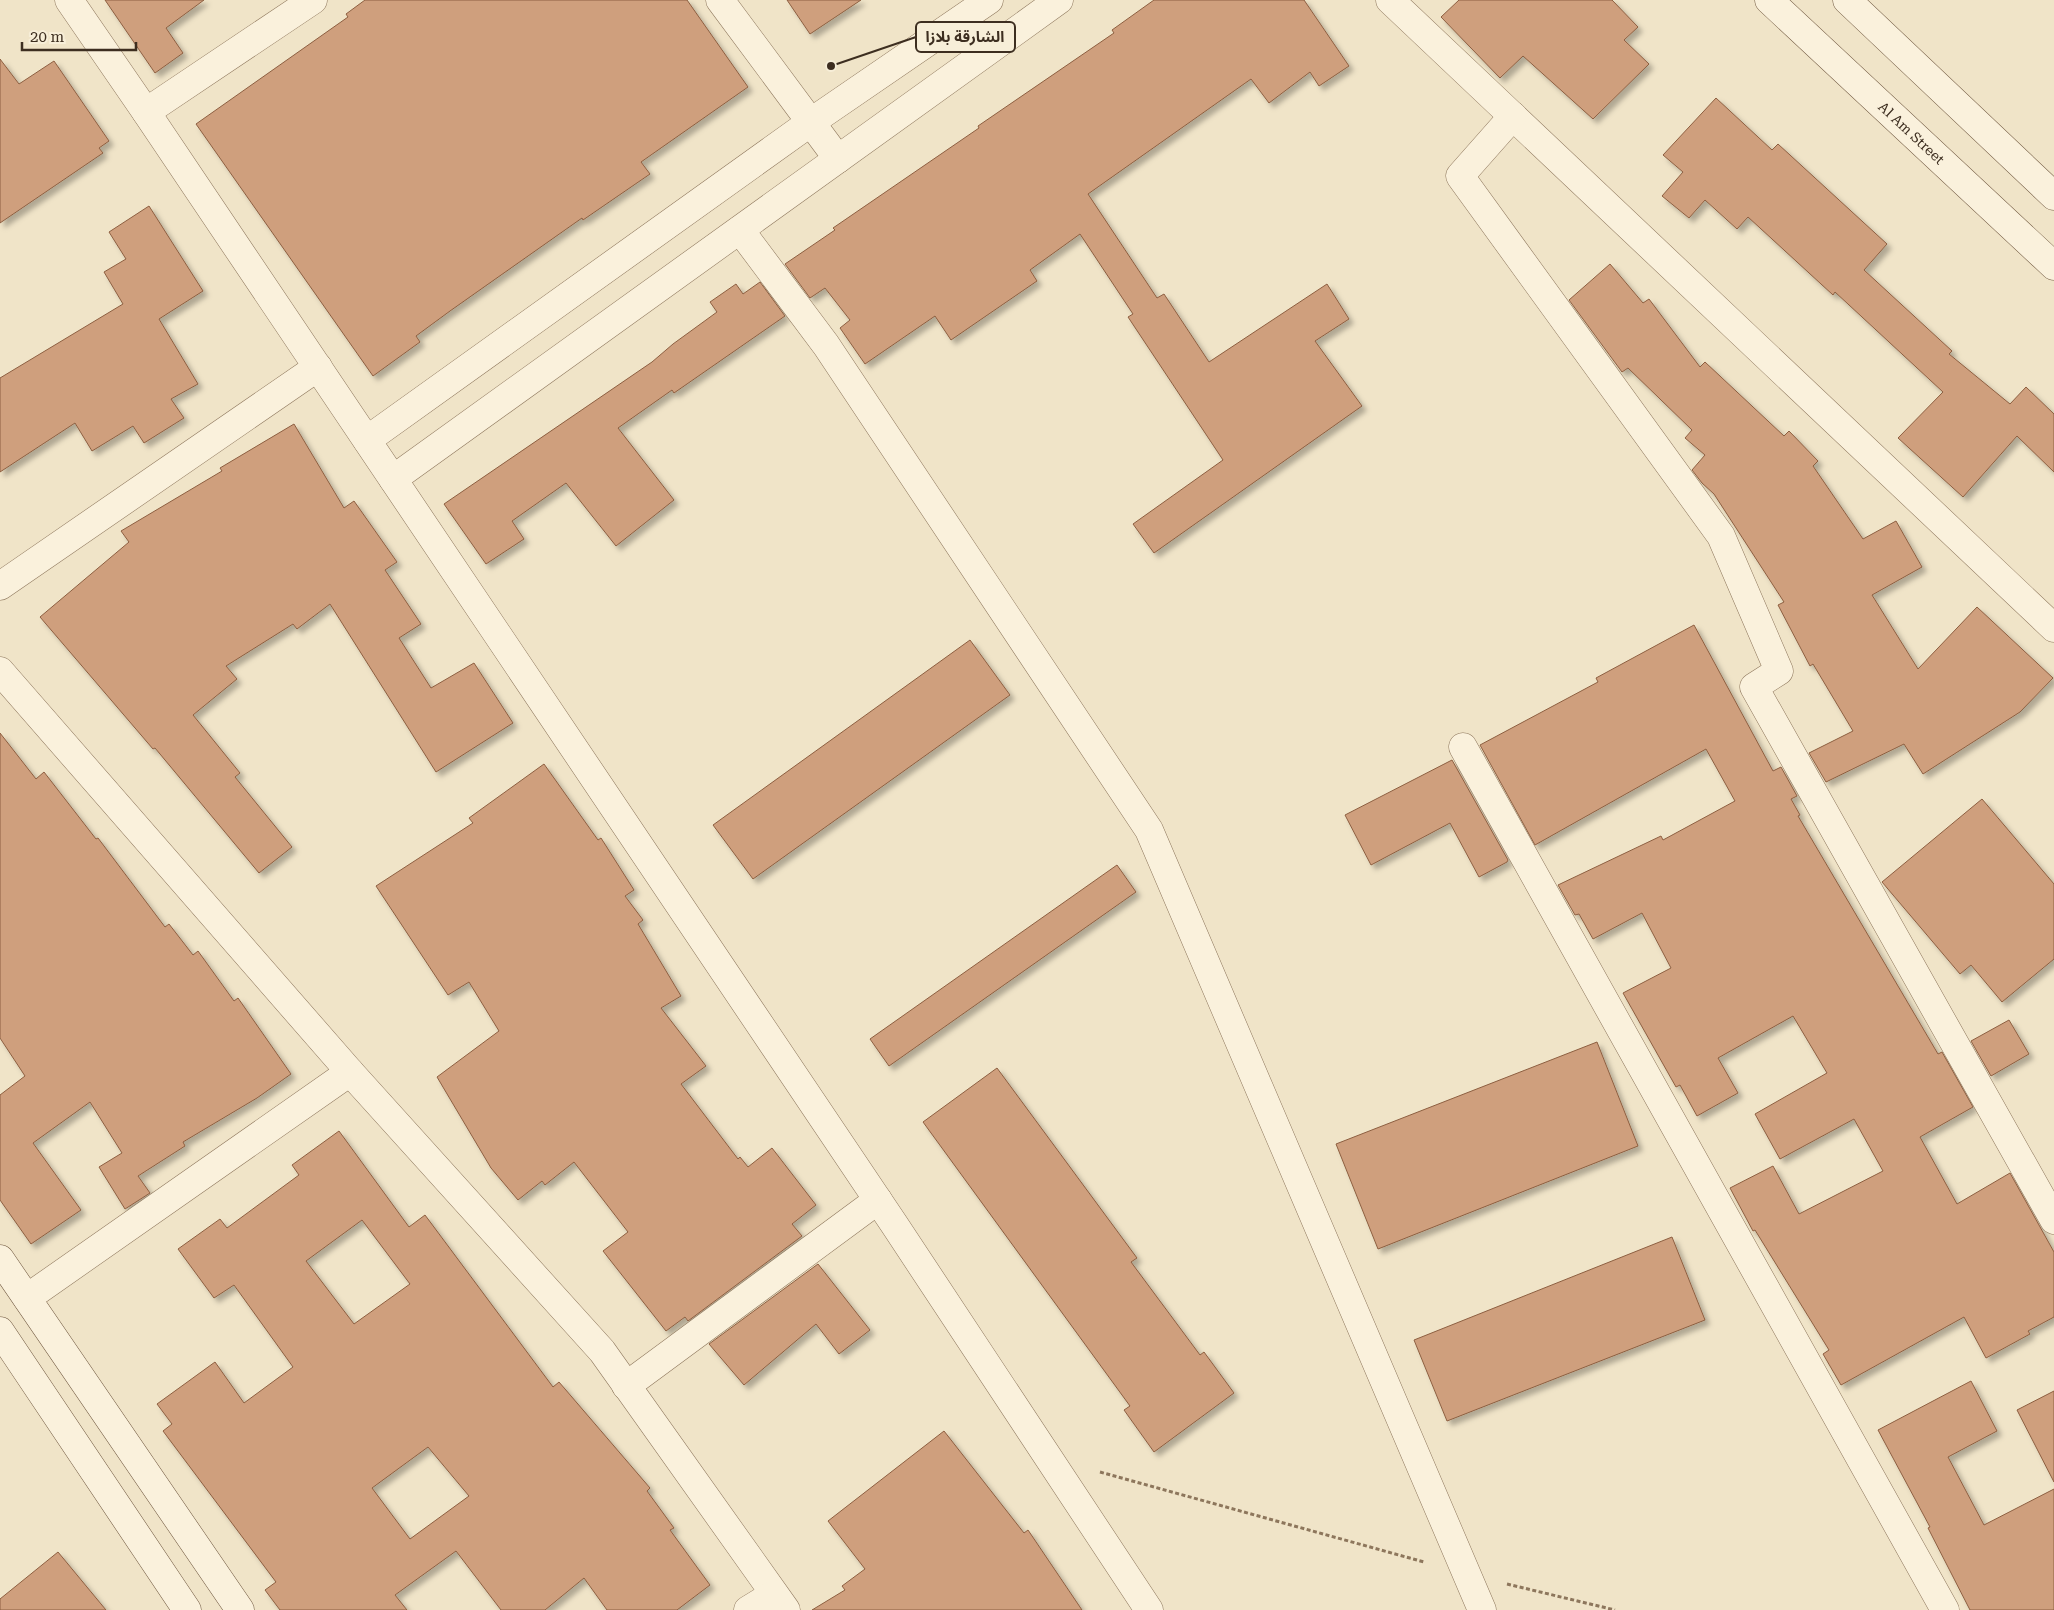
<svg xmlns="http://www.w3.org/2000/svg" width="2054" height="1610" viewBox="0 0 2054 1610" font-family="'Roboto Serif','Noto Sans Arabic',serif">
	<defs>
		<filter id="shadow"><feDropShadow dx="4.5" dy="4.5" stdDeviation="2.5" flood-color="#0004"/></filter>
	</defs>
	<rect width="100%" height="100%" fill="#f0e4c8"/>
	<g fill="#cf9f7d" stroke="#8d5f41" fill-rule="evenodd" filter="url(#shadow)">
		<path d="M105 0H204L166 28 183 53 155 73Z"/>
		<path d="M365 0H687L748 87 641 162 650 174 583 220 582 218 450 311 416 336 420 342 373 376 196 124 348 17 346 14Z"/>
		<path d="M787 0H861L810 34Z"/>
		<path d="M1154 0H1304L1349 66 1319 86 1310 72 1269 103 1251 79 1088 194 1157 298 1164 294 1209 362 1327 284 1349 319 1315 341 1362 406 1154 553 1133 524 1223 460 1128 317 1133 314 1080 234 1030 270 1037 281 951 340 935 316 865 364 840 328 850 320 825 288 810 298 785 264 835 230 833 228 979 128 978 126 1114 33 1112 30Z"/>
		<path d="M1459 0H1612L1638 27 1624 40 1649 64 1593 119 1523 56 1500 78 1441 17Z"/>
		<path d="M0 59 19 84 54 61 109 141 99 148 103 153 0 223Z"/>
		<path d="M1716 98 1772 150 1778 144 1887 244 1864 270 1952 351 1949 354 2010 404 2026 387 2054 414V472L2017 436 1963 497 1898 438 1943 392 1835 292 1833 295 1748 217 1737 229 1705 200 1689 218 1662 196 1683 172 1663 155Z"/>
		<path d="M149 206 203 291 159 319 198 384 171 399 184 418 144 443 133 426 92 451 75 423 0 472V378L123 304 104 272 126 259 109 232Z"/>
		<path d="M1610 264 1643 303 1649 299 1700 367 1705 362 1784 436 1789 431 1818 461 1813 466 1863 539 1896 521 1922 567 1872 595 1918 669 1977 607 2053 678 2020 712 1923 774 1904 744 1826 782 1809 753 1853 731 1813 664 1810 666 1778 605 1784 602 1714 494 1702 483 1692 470 1705 455 1685 438 1692 430 1628 368 1622 372 1569 300Z"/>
		<path d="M760 282 785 316 674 393 672 390 618 428 674 500 616 546 566 483 512 521 524 539 486 564 444 504 652 362 673 344 717 312 710 302 736 284 743 294Z"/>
		<path d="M294 424 344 508 354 501 397 562 385 570 421 624 399 638 431 688 474 663 513 723 436 772 330 604 297 629 293 624 226 666 237 679 193 715 240 773 235 777 292 847 259 873 155 748 153 749 40 617 129 542 121 531 222 471 220 468Z"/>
		<path d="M1694 625 1773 771 1781 767 1797 796 1791 799 1800 815 1798 816 1938 1054 1942 1052 1973 1107 1920 1137 1957 1204 2010 1173 2054 1252V1317L2028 1331 2030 1334 1986 1358 1964 1317 1841 1385 1823 1354 1829 1350 1755 1230 1753 1231 1730 1188 1773 1166 1799 1214 1883 1171 1854 1119 1780 1159 1755 1114 1827 1073 1793 1016 1718 1058 1738 1093 1697 1116 1680 1085 1676 1087 1623 993 1671 968 1642 913 1593 939 1579 914 1575 915 1558 885 1661 836 1663 840 1735 801 1706 749 1535 845 1480 745 1598 682 1596 678Z"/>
		<path d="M970 640 1010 695 753 879 713 825Z"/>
		<path d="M0 733 36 779 44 772 96 839 98 838 165 927 169 924 193 955 198 951 234 1001 238 998 291 1074 257 1098 183 1142 185 1146 138 1176 150 1193 125 1209 99 1167 122 1153 90 1102 33 1143 81 1210 31 1244 0 1200V1095L25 1076 0 1038Z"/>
		<path d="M1452 760 1508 860 1507 862 1479 877 1450 823 1371 865 1345 815Z"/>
		<path d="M544 764 598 840 601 838 634 890 625 896 643 920 638 924 681 996 661 1008 706 1066 681 1084 738 1159 740 1157 748 1167 772 1148 816 1205 792 1224 802 1236 688 1321 685 1317 666 1331 603 1251 628 1232 574 1162 545 1185 542 1181 518 1200 491 1168 437 1077 499 1031 469 982 448 995 376 886 473 823 469 818Z"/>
		<path d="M1982 799 2054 884V959L2002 1002 1971 965 1960 974 1882 882Z"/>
		<path d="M1117 865 1136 892 889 1066 870 1039Z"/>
		<path d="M2009 1020 2029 1054 1991 1076 1971 1041Z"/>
		<path d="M1597 1042 1638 1146 1378 1249 1336 1144Z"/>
		<path d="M997 1068 1137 1258 1131 1262 1200 1355 1204 1352 1234 1393 1154 1452 1124 1410 1130 1406 923 1122Z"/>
		<path d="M339 1131 409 1227 425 1215 553 1387 559 1382 650 1488 647 1491 674 1528 670 1530 710 1585 677 1610H607L584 1578 545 1610H501L456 1551 395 1595 407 1610H280L265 1590 276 1582 163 1431 172 1424 157 1404 215 1362 244 1403 293 1367 234 1285 214 1298 178 1249 220 1219 227 1228 299 1175 292 1165ZM362 1220 410 1284 354 1324 306 1261ZM428 1447 469 1496 410 1539 372 1488Z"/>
		<path d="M1672 1237 1705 1320 1447 1421 1414 1340Z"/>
		<path d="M818 1264 870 1330 839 1354 816 1324 744 1385 709 1344Z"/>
		<path d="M1971 1381 1997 1431 1948 1457 1984 1525 2054 1489V1610H1970L1928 1528 1930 1527 1878 1430Z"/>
		<path d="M2054 1391V1482L2017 1410Z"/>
		<path d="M944 1431 1024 1533 1028 1530 1082 1610H812L845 1590 842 1586 865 1569 828 1521Z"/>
		<path d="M58 1552 106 1610H0V1599Z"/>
	</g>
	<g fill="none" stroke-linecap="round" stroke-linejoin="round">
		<g stroke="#8d765c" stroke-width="29">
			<g id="minor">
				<path d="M69 0 146 112 894 1224 1149 1610"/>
				<path d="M720 0 838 159"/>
				<path d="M1390 0 2054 628"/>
				<path d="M146 112 313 0"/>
				<path d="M1513 116 1460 176 1721 536 1779 671 1754 687 2054 1220"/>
				<path d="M740 230 826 345 1149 830 1482 1610"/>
				<path d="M367 440 811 122 989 0"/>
				<path d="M393 479 1059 0"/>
				<path d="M0 586 318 367"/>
				<path d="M0 671 350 1072 602 1351 786 1610"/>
				<path d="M1463 747 1945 1610"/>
				<path d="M27 1298 350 1072"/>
				<path d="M626 1386 878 1200"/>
				<path d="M748 1610 774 1594"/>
			</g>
		</g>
		<g stroke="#6f573f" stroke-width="29">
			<g id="secondary">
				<path id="s1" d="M1769 0 2054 266"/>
				<path d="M1847 0 2054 196"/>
				<path d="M0 1259 240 1610"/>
				<path d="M0 1331 187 1610"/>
			</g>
		</g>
		<g stroke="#8d765c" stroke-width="3" stroke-dasharray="4 2.5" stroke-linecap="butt">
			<path d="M1100 1472 1424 1562"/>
			<path d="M1507 1584 1615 1610"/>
		</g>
		<use href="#minor" stroke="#faf1dc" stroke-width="28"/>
		<use href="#secondary" stroke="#faf1dc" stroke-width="28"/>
	</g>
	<g text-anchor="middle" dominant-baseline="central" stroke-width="4" stroke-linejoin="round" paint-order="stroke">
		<g font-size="14" fill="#3d2e20" stroke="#f7eed8">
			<text stroke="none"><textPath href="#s1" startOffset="195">Al Am Street</textPath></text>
		</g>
	</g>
	<path fill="none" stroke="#3d2e20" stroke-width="2" d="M831 66L916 37"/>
	<circle fill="#3d2e20" stroke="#f7eed8" stroke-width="2" cx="831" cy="66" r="5"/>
	<rect fill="#f7eed8" stroke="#3d2e20" stroke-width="2" x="916" y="22" width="99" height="30" rx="5"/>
	<g font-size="15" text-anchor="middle" font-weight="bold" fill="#3d2e20">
		<text x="965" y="42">الشارقة بلازا</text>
	</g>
	<path d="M22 42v8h114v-8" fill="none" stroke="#3d2e20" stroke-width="2.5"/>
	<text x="30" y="42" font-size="15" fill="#3d2e20" stroke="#f7eed8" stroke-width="4" paint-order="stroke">20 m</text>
</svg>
